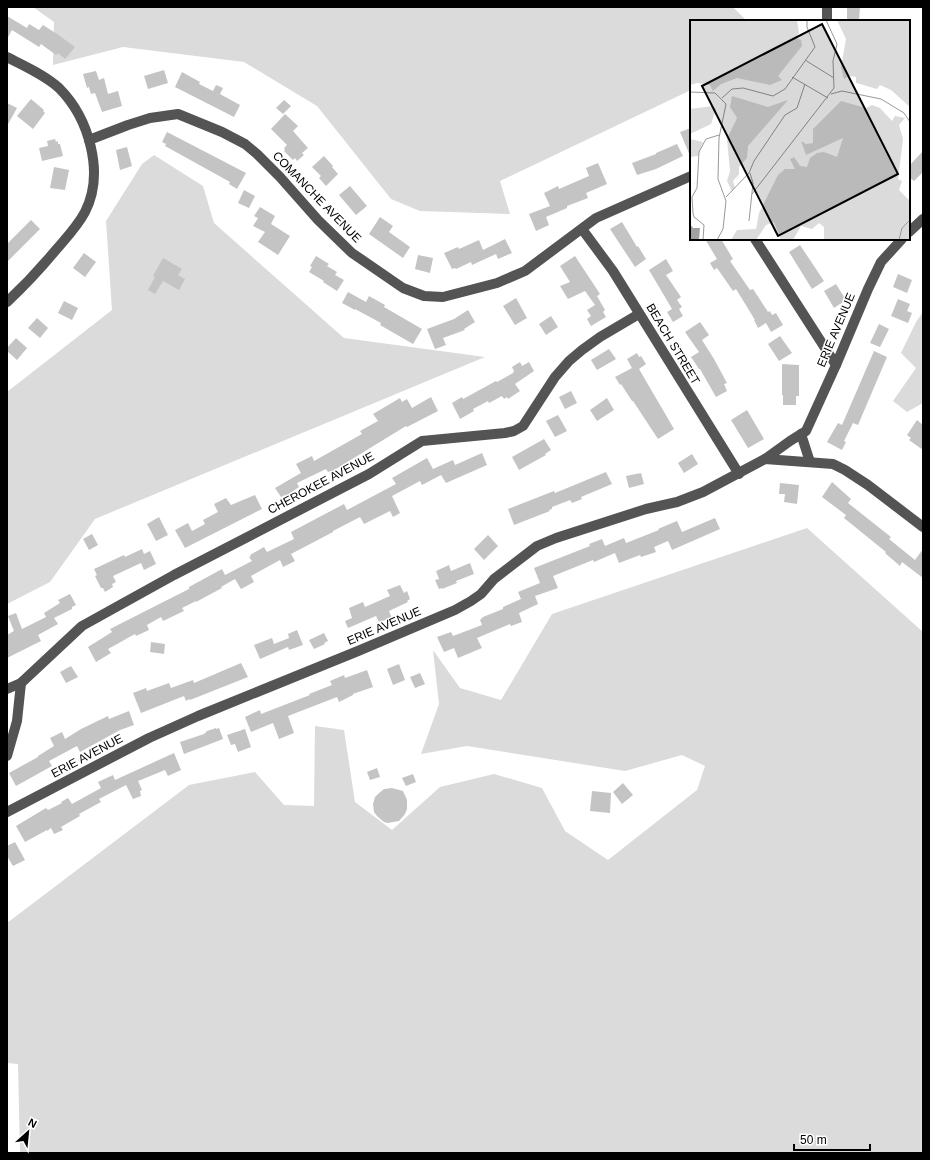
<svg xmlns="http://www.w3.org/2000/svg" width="930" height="1160" viewBox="0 0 930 1160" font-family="Arial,sans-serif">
	<rect width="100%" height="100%" fill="#fff"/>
	<g fill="#dbdbdb">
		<path d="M33 7H733L747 21H691V90L500 181 510 214 420 211 391 199 317 106 244 62 123 47 53 65 54 22Z"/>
		<path d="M154 155 203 186 214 223 344 338 485 357 95 519 50 582 7 604V392L112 310 106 221 142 164Z"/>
		<path d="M923 312V403L907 412 893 401 916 368 901 353 916 322Z"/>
		<path d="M807 528 923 632V1153H20L18 1064 7 1063V923L189 785 255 772 284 805 314 806 315 726 344 730 355 802 392 830 440 787 494 774 542 788 565 831 608 860 697 790 705 766 682 755 625 771 467 746 421 754 439 704 433 650 460 688 501 700 552 614Z"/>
	</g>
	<g fill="#c4c4c4">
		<path d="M847 7H860L859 21H847Z"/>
		<path d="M7 16 27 28 29 24 39 30 43 25 57 34 75 47 65 59 58 53 56 55 41 44 39 47 12 30 7 39Z"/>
		<path d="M164 70 168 83 148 89 144 76Z"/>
		<path d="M96 71 99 80 104 78 108 94 118 91 122 106 102 112 95 93 91 94 89 87 87 88 83 74Z"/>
		<path d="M182 72 200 82 199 84 213 91 216 85 223 88 220 94 240 105 234 117 175 87Z"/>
		<path d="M31 99 44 110 43 111 45 113 33 129 17 116Z"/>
		<path d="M284 100 291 106 283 114 276 108Z"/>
		<path d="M7 103 17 108 7 126Z"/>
		<path d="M285 114 298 126 293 131 308 148 302 153 304 155 297 161 295 158 293 160 284 151 285 150 284 148 287 145 271 129Z"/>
		<path d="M691 128V158L680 132Z"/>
		<path d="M167 132 246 173 237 189 229 184 230 182 165 146 166 144 162 142Z"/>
		<path d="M55 139 56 142 58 141V144H60L63 156 42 161 39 148 48 146 47 141Z"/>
		<path d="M677 144 683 156 656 169 637 175 632 163 656 154V153Z"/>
		<path d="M127 147 132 166 120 170 116 150Z"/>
		<path d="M923 151V172L914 181 909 177V166Z"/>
		<path d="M324 156 333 166 332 167 338 174 326 186 319 178 321 176 312 167Z"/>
		<path d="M598 163 607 184 586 193 588 198 567 206V208L546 217 549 225 536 231 529 214 550 206 544 193 558 186 559 189 589 176 586 168Z"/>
		<path d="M54 167 69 170 65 190 50 188Z"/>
		<path d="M350 186 367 206 356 215 339 195Z"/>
		<path d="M244 190 255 196 249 208 238 203Z"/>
		<path d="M260 207 275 216 271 224 290 236 278 255 258 242 265 232 253 226 258 218 254 216Z"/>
		<path d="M380 217 393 226 389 232 410 247 403 258 369 234Z"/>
		<path d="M31 220 40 229 7 262V244Z"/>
		<path d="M622 222 637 247 638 246 646 259 635 267 610 229Z"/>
		<path d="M505 239 512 253 498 259 496 254 472 265 471 262 456 269 455 268 452 269 444 253 458 247 459 249 479 240 483 250Z"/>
		<path d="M705 239H721L733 259 730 261 750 290 753 289 768 312 770 311 772 315 776 313 783 325 771 332 766 323 758 328 754 320H755L736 289 733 291 717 268 714 270 710 263 717 259Z"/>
		<path d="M800 245 824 281 812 289 789 252Z"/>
		<path d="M84 253 96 262 85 277 73 268Z"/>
		<path d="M418 255 433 258 430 273 415 269Z"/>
		<path d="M316 256 329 264 327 266 337 272 335 275 344 280 337 291 323 282 324 281 309 272 312 267 310 266Z"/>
		<path d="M575 256 600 294 597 296 605 310 603 312 606 317 591 326 587 319 591 316 587 310 595 305 585 291 568 299 560 286 570 282 560 266Z"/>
		<path d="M163 258 182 269 178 275 185 279 179 290 163 281 155 294 148 290 155 277 153 276Z"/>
		<path d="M666 259 673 271 666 275 681 297 677 300 682 307 679 309 683 316 673 322 667 312 672 309 649 270Z"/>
		<path d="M898 274 912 280 907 293 893 287Z"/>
		<path d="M836 284 846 300 834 308 824 291Z"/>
		<path d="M348 292 366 302 369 296 385 305 384 307 422 329 413 344 380 325 381 323 355 309V310L342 303Z"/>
		<path d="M516 298 527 318 515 325 503 306Z"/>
		<path d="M898 299 910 304 907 311 912 313 908 323 891 316Z"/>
		<path d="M64 301 78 308 72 320 58 313Z"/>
		<path d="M468 310 475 322 464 329 465 330 443 338 446 345 435 349 427 329 454 319Z"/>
		<path d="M551 316 558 327 546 335 539 324Z"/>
		<path d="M37 318 48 328 40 338 28 328Z"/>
		<path d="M700 322 709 335 702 340 714 359 727 383 724 384 727 391 716 397 700 369H699L691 357 699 352 685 332Z"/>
		<path d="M879 324 889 329 880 347 870 343Z"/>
		<path d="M780 336 792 353 779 361 768 344Z"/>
		<path d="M16 338 27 348 17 360 7 351V348Z"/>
		<path d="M609 349 616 359 597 370 591 360Z"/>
		<path d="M874 351 887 357 858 425 853 423 844 441 846 442 842 450 827 442 838 423 842 425Z"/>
		<path d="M637 353 639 357 641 356 646 364 639 369 674 429 658 439 633 401H632L621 384 620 385 615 377 632 368 627 359Z"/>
		<path d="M520 362 522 366 529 362 534 371 515 384 520 391 508 399 507 397 504 399 502 396 489 403 488 401 473 409 474 411 460 419 452 403 462 397 463 399 496 381 497 382 513 373 514 371 512 367Z"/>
		<path d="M782 364 799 365V396H796V405H783V395H782Z"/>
		<path d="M571 391 577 403 565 409 559 397Z"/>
		<path d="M431 397 438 411 407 427 406 426 331 472V471L328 472 326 469 297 483 299 487 286 496 285 495 281 497 275 488 301 473 296 464 312 456 314 461 362 434 360 431 378 421 373 414 400 398 402 402 407 399 412 408Z"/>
		<path d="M607 398 614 410 597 421 590 410Z"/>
		<path d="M747 410 764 439 748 448 731 420Z"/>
		<path d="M558 415 567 431 555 437 546 421Z"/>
		<path d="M917 420 923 425V450L909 440 911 438 907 435Z"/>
		<path d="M544 439 551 450 545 454 546 455 519 470 512 457Z"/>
		<path d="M482 453 487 465 446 483 441 475 422 485 420 481 392 496 400 513 393 517 390 511 364 524 360 517 333 531V532L291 554 295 561 283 567 280 560 251 576 254 582 241 589 235 579 221 587 222 588 196 602V601L182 608 184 611 163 621 161 617 147 625 149 630 136 636 135 634 108 649 111 653 96 662 88 647 112 632 110 629 189 589V587L222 569 225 575 252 561 249 557 251 556 250 555 264 547 267 552 294 539 291 532 344 504 347 510 396 484 392 478 427 458 433 469 453 460 455 465Z"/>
		<path d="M692 454 698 464 684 473 678 463Z"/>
		<path d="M606 472 612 484 581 497 582 499 572 503 570 500 552 507V509L549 510 550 511 514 525 508 509 554 491 555 493Z"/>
		<path d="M641 473 644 484 629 488 626 476Z"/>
		<path d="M832 482 851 499 848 503 891 537 889 539 915 560 923 549V578L902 562 900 566 885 553 886 552 844 518 846 515 822 497Z"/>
		<path d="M780 483 799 485 797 504 784 502 785 494H779Z"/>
		<path d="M255 495 262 509 185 548 175 530 188 523 192 531 205 524 203 520 218 512 214 504 226 498 231 505Z"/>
		<path d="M159 517 168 535 156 541 147 524Z"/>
		<path d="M715 518 720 529 672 550 668 541 654 547 656 552 641 557 640 555 619 563 615 553 594 562 593 560 553 576 558 588 535 596 538 604 519 613 522 622 511 626 510 624 477 638 482 648 458 658 454 648 444 652 437 637 451 632 453 636 482 625 480 620 483 617 503 609V607L521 599 518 592 540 583 534 568 590 546 589 544 602 539 605 546 624 538 626 543 659 530 658 529 677 521 682 532Z"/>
		<path d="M92 534 98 545 89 550 83 539Z"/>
		<path d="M488 535 498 546 484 560 474 549Z"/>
		<path d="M142 549 144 554 150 551 156 564 144 570 141 563 113 576 116 582 112 584 113 587 105 592 103 588H101L95 576 97 575 94 569 124 555 125 557Z"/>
		<path d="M470 563 474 574 456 581 457 583 442 589V588L439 589 435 580 439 579 436 571 449 565 451 571Z"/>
		<path d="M400 585 404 593 407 591 410 599 407 601 408 602 389 611 392 618 379 622 376 616 348 628 345 621 352 618 349 608 363 602 365 607 390 596 387 590Z"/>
		<path d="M70 594 76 605 72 607V609L54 618 58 624 38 635 41 641 7 658V635L14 631 8 616 16 613 22 629 46 617 44 613 60 603 58 600Z"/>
		<path d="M297 630 303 645 289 650 288 647 260 659 254 645 272 638 274 644 289 638 288 634Z"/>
		<path d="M324 633 328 641 324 643 325 644 314 649 309 640Z"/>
		<path d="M151 642 165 644 164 654 150 652Z"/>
		<path d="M241 663 248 677 190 700 189 699 186 701 184 696 141 713 133 693 146 688 147 691 169 683 171 688 193 680 194 683Z"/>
		<path d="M399 664 405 680 393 685 387 669Z"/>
		<path d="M71 666 78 677 66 683 60 672Z"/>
		<path d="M367 670 373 687 353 694V695L339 702 337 697 288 716 294 733 279 739 273 723 251 732 245 717 260 710 261 714 310 695 309 694 332 685 330 681 344 675 345 678Z"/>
		<path d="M420 673 425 684 415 688 410 677Z"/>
		<path d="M129 711 134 725 120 730 80 752 77 746 49 761 52 766 16 786 9 773 38 757V756L54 746 50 738 62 732 65 739 81 729 108 716 109 719Z"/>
		<path d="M216 728V729L219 728 223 739 184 754 180 742 204 734 207 731Z"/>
		<path d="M245 729 251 747 238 752 235 744 231 745 227 735Z"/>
		<path d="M174 753 181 770 168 776 165 770 138 781 142 790 140 791 141 796 133 799 126 785 99 799 101 802 79 814 80 816 61 827 63 830 54 834 51 828 47 831V830L25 842 16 826 46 808 48 810 62 803 61 802 68 798 72 804 101 788 98 782 113 775 115 780Z"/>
		<path d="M377 768 380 777 370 780 367 772Z"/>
		<path d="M413 774 416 782 406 786 402 778Z"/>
		<path d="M623 783 633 795 622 804 613 792Z"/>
		<path d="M392 788 403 791 407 800V809L405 814 399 821 388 823 384 822 377 816 374 812 373 804 375 797 378 794 384 789Z"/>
		<path d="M592 791 611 793 610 813 590 811Z"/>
		<path d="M15 842 25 860 13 866 7 856V846Z"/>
	</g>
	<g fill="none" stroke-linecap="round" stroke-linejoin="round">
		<g stroke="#545454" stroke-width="10">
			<path d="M827 21V7"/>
			<path d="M7 57C24 66 45 75 59 88 89 118 105 173 85 212 77 227 66 238 55 251 40 269 24 286 7 302"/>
			<path d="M89 140 128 125 150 118 178 114 222 132 245 144 257 154 280 177 318 220 352 253 403 288 424 296 443 297 497 283 525 271 596 218 691 176"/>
			<path d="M582 229 613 271 739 474"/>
			<path d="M909 232 923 219"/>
			<path d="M755 239 836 365"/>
			<path d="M801 434 810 462"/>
			<path d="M765 459 833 464 845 470 868 485 923 527"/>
			<path d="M7 689 21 683 82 626 174 575 369 474 422 441 505 433 514 431 523 426 555 377 569 361 582 350 600 337 639 314"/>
			<path d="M7 756 17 721 21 683"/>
			<path d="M7 812 149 738 198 716 358 651 455 610 471 601 481 594 494 579 537 546 556 538 646 509 677 502 703 492 765 459 790 441 806 431 836 365 868 289 881 262 902 239"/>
		</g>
	</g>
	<g text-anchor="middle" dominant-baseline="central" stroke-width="3" stroke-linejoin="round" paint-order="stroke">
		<g font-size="12" fill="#000" stroke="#fff">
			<text transform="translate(317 197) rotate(46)">COMANCHE AVENUE</text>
			<text transform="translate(836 330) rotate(-67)">ERIE AVENUE</text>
			<text transform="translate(673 344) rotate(59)">BEACH STREET</text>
			<text transform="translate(321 483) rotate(-28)">CHEROKEE AVENUE</text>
			<text transform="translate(384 626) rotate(-23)">ERIE AVENUE</text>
			<text transform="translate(87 756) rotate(-28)">ERIE AVENUE</text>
		</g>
	</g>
	<g transform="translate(690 20)">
		<rect width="220" height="220" fill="#fff"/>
		<path d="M0 0H107L109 13 106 18 111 20 112 26 88 56 92 60 80 65 47 58 31 64 23 71 20 65 7 63 0 65ZM147 0H220V87L201 70 190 65 187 69 170 64 166 63V57L159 56 154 59 151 47 156 19ZM42 76 78 87 98 80 58 126 57 138 49 147V154L43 161 45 168 42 171 37 161 40 151 37 119 47 98 40 87ZM151 81 176 88 182 85 190 88 202 101 205 96 215 98 209 105 213 119 208 159 212 161 209 170 220 181V220H134V207L129 203 122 209 111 206 103 220H91L84 202 76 205 66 220H41L47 210 66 209 69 193 88 155 95 149H105L100 139 104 137 110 146 117 147 120 138 127 133 134 132 147 137 153 118 116 135 111 121 116 124 123 123V109ZM23 86 26 89 21 104 0 114V89ZM0 119 13 122 8 136 0 137Z" fill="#dbdbdb"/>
		<path d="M0 204 3 208H10L9 220H0Z" fill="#a2a2a2"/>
		<path fill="none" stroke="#999" stroke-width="1" d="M115 40 144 58M102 57 138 78M0 72 25 73 36 84 29 118 28 159 36 181 33 209 27 220M141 74 152 71 191 79 214 93 220 102M32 78 42 69 53 68 83 76 95 69 125 27 117 7V0M62 174 144 68 143 41 147 24 136 0M36 177 59 153 64 141 95 95 107 88 115 64M59 201 63 163 60 153M13 220 14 205 4 197 3 193 2 177 7 168 9 132 16 119 29 115M209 220 212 208 220 200"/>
		<path fill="#000" fill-opacity="0.15" stroke="#000" stroke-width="2" d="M132 4 208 154 88 216 12 66Z"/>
		<rect width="220" height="220" fill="none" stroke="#000" stroke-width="2"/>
	</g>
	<rect width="930" height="1160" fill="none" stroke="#000000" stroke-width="16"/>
	<g transform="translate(28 1132) rotate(27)" stroke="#ffffff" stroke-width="3" paint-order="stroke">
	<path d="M0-3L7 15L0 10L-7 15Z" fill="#000000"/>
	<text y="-6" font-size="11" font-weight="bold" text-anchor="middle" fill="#000000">N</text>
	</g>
	<path d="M794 1144v6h76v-6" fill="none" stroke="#000000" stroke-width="2"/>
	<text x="800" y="1144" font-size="12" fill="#000000" stroke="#ffffff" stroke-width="3" paint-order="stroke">50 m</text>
</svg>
